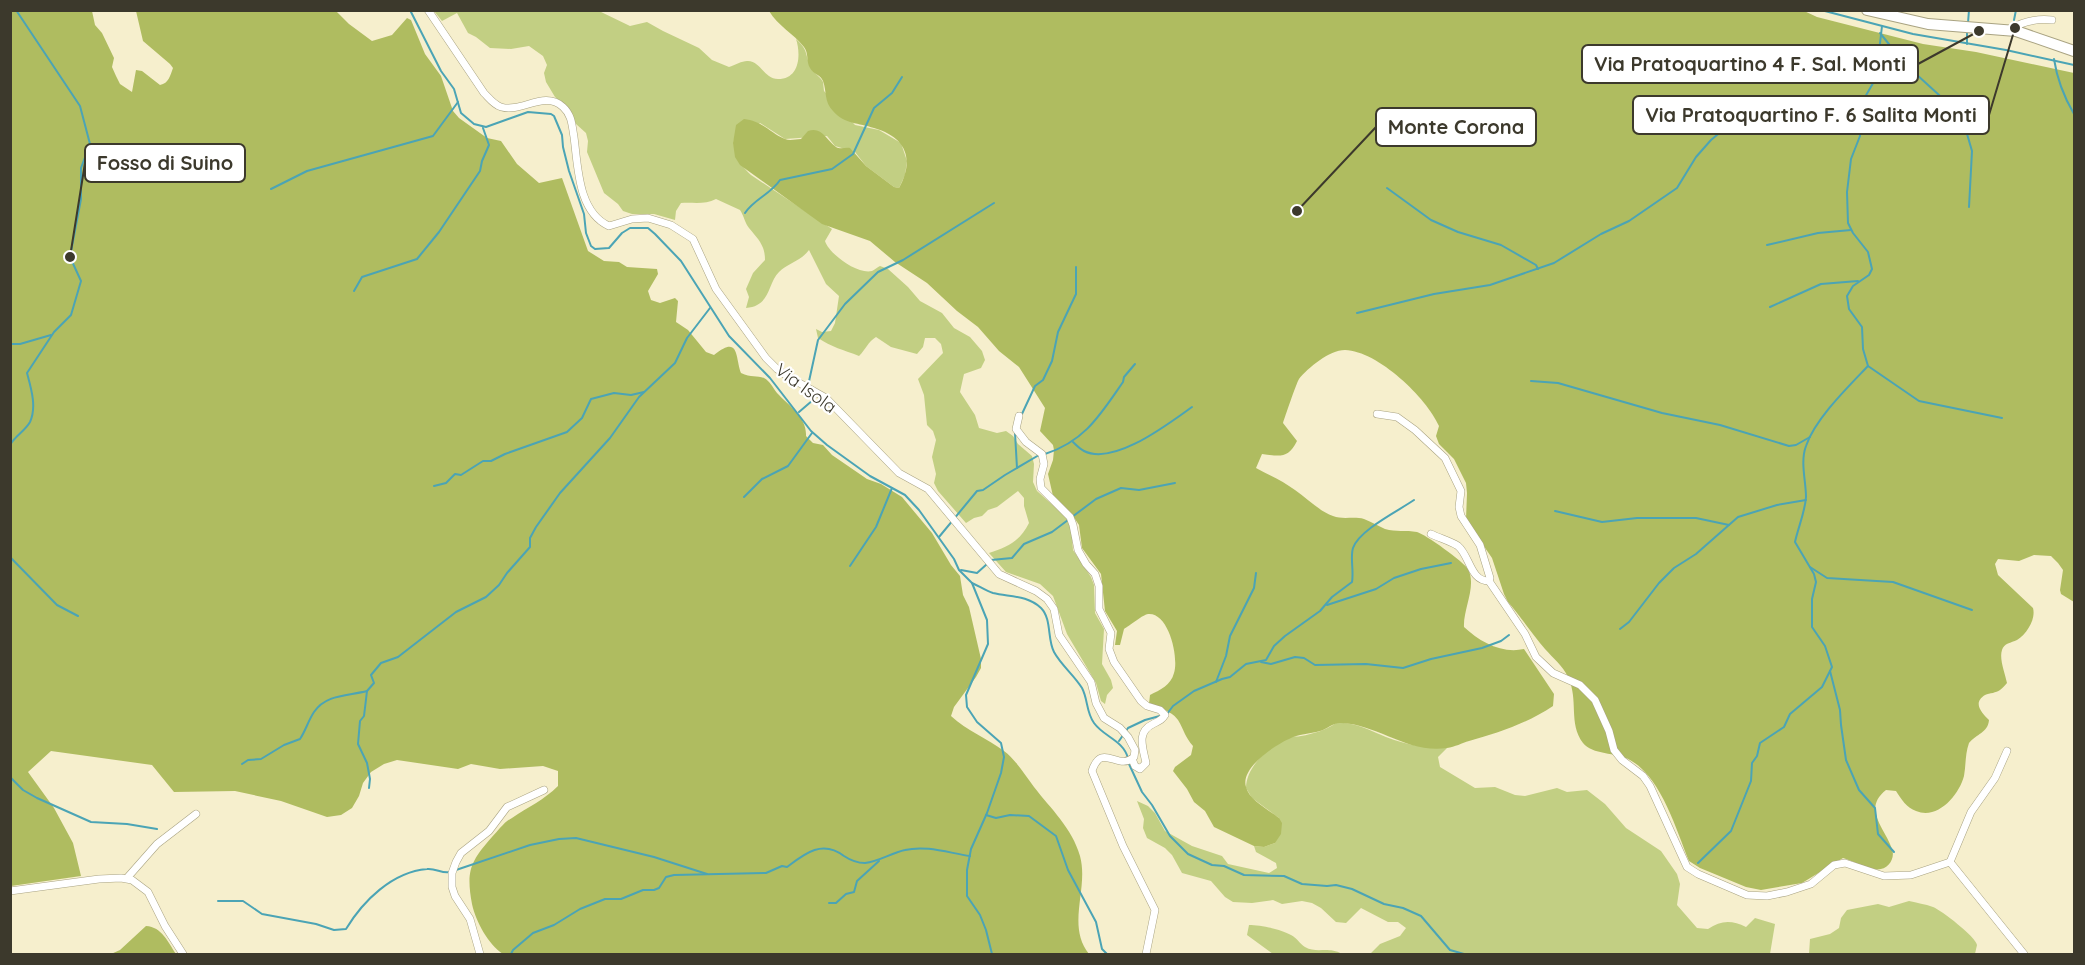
<svg xmlns="http://www.w3.org/2000/svg" width="2085" height="965" viewBox="0 0 2085 965" font-family="Quicksand,sans-serif">
	<rect width="100%" height="100%" fill="#f6efcd"/>
	<g fill="#c2cf83">
		<path d="M434 11H599L630 26 647 22 663 31 699 48 712 60 729 67C735 65 742 61 747 61 760 60 764 79 778 79 800 79 801 54 796 39 808 50 805 53 810 66 812 72 820 76 823 82L824 91 855 125 879 130 901 143 907 161 905 175 899 188 894 187 866 166 855 152 835 146 827 136 785 139 760 123 734 139C732 153 741 166 751 175L832 229 825 241C829 254 858 275 872 271 874 270 878 267 880 266L888 269 908 287 920 301 942 313 954 328 970 337 982 351 985 360 981 368 964 374 960 392 975 415 979 428 997 433 1006 431 1013 436 1018 444 1032 456 1034 464 1033 482 1037 491 1066 517 1071 525 1073 550 1091 577 1094 585 1095 613 1104 629 1102 664 1111 680 1113 688 1107 695 1105 704 1101 701 1096 683 1067 634 1053 596 1040 584 1006 572 989 553C1008 547 1020 541 1029 523L1024 506V498L1018 491 997 507 988 510 982 516 974 518 966 523 938 491 934 483 936 474 932 457 936 440 933 431 927 425 924 395 918 379 943 353 941 344 935 338H925L923 347 917 354 891 347 876 337C868 342 866 349 859 356 844 350 831 347 818 338L816 329 822 332 831 331 835 323 839 296 826 284 809 250C801 261 788 263 779 272 767 284 771 306 746 308L749 297 746 289 753 273 765 260C765 245 758 239 749 228 745 223 744 216 740 210L716 199C705 205 693 202 681 203L676 211 675 220 654 214H632L623 211 618 204 604 193 587 152 588 141 586 133 576 124 569 109 555 97 546 82 544 73 547 65 543 56 529 46 511 49 490 48 476 37 468 33 457 13 442 21Z"/>
		<path d="M1336 723C1353 721 1371 731 1386 737 1406 745 1426 748 1447 748L1438 757 1440 767 1475 788 1495 787 1515 795 1525 796 1557 788 1567 792 1587 790 1605 804 1626 828 1661 851 1677 874 1680 884 1677 905 1697 928 1708 929C1721 920 1732 920 1746 927L1755 918 1775 924 1770 954H1370L1380 944 1400 936 1406 928 1398 922H1388L1361 908 1346 923 1336 922 1321 908 1312 903 1302 901 1282 904 1273 900 1252 903 1233 902 1225 897 1211 881 1182 873 1172 855 1165 848 1147 838 1143 828 1144 819 1137 801 1148 806 1155 813 1165 831 1192 846 1222 856 1228 864 1269 873 1277 868 1276 863 1256 852 1254 846 1264 847 1275 843 1279 818 1252 798 1246 788C1246 766 1271 744 1291 737 1294 736 1297 737 1301 736 1313 734 1326 730 1336 723Z"/>
		<path d="M1909 901C1917 903 1925 904 1933 907 1941 910 1976 937 1977 945 1977 945 1975 954 1975 954H1809L1810 939 1830 934 1839 928 1841 918 1847 910 1878 904 1889 907Z"/>
		<path d="M1249 925C1260 925 1281 929 1291 935 1297 938 1300 944 1305 947 1317 954 1328 946 1342 954H1273L1247 935Z"/>
	</g>
	<g fill="#afbc60">
		<path d="M1802 10 1817 17 1923 44 1976 52 2074 73V602L2061 594 2060 590 2063 570 2058 563 2051 556 2034 555 2019 561 1998 559 1995 564 1998 575 2033 608C2036 619 2027 634 2017 640 2011 643 2004 643 2002 650 1999 659 2005 673 2007 683 2005 685 2003 688 2000 690 1996 693 1990 693 1985 695 1972 703 1982 713 1989 720 1988 733 1976 734 1969 743 1965 754 1966 765 1964 776 1959 795 1938 820 1916 811 1907 808 1901 799 1896 791L1886 790C1862 809 1885 828 1892 849 1896 860 1886 872 1874 869 1863 867 1853 861 1843 858L1802 883 1761 890 1746 887 1700 868 1689 861C1676 829 1661 777 1630 760 1616 752 1592 755 1583 743 1568 723 1579 700 1568 677 1563 666 1553 658 1545 649 1532 634 1521 617 1508 602L1504 594 1492 558 1466 520 1467 493 1466 483 1454 459 1439 444 1436 436 1439 426C1427 398 1378 351 1345 350 1329 350 1308 368 1299 379 1296 384 1285 417 1283 423L1297 441C1288 459 1280 456 1262 454L1256 468C1269 475 1283 481 1295 490 1308 499 1319 511 1333 516 1343 520 1354 516 1364 519 1372 522 1378 526 1385 529 1396 532 1406 530 1417 532 1425 534 1464 562 1468 569 1477 586 1463 609 1464 627 1480 642 1502 654 1524 649L1554 694 1553 706C1528 723 1498 733 1469 741 1462 743 1455 747 1447 748 1408 754 1377 724 1341 723 1334 722 1327 729 1320 731 1310 734 1298 734 1289 739 1275 745 1240 768 1246 787 1249 800 1269 810 1279 818L1282 823 1281 834 1275 843 1264 847 1254 846 1214 827 1205 811 1194 802 1187 789 1173 771 1175 767 1191 755 1193 746C1185 737 1184 730 1178 720 1174 713 1158 706 1149 704L1150 695C1160 690 1171 685 1174 673 1179 658 1169 612 1148 614 1144 614 1129 626 1124 629L1120 645H1115L1117 631 1105 611 1101 574 1082 548 1079 525 1071 513 1053 496 1048 474 1053 460 1054 450 1053 445 1040 431 1045 408 1019 367 999 351 978 327 957 311 927 283 895 262 870 241 822 224 740 165 735 157 733 143 736 125 744 119C763 121 770 133 785 139 790 141 796 139 801 139L808 131C822 126 826 140 836 147 841 150 845 147 850 148L866 166 894 187 899 188C915 159 906 137 874 128 859 123 844 124 833 111 824 102 827 92 823 81 821 75 813 74 810 68 806 62 809 53 804 47 793 33 778 26 769 11Z"/>
		<path d="M10 11H92L95 25 102 33 114 58 112 67 116 76 120 84 132 92 136 70 142 71 160 85C169 83 170 76 173 68L170 64 143 41 136 11H336L349 24 372 41 392 35 407 18 411 20 425 54 441 76 453 111 459 118 487 138 501 141 517 164 539 183 562 178 588 251 604 261 619 262 627 267 657 269 658 274 648 291 651 300 660 303 675 298 678 301 676 322 688 330 706 352 714 355C740 334 735 358 741 373 751 378 757 375 764 378 770 381 773 388 777 393 789 406 807 417 806 436L813 443 823 445 832 455 867 479 881 484 902 497 932 533 951 565 960 576 963 595 969 607 981 659V668L976 677 954 707 951 716C967 731 987 738 1004 751 1016 760 1025 775 1034 787 1051 809 1072 828 1080 856 1089 889 1066 925 1089 954H503C488 944 476 922 472 904 466 871 470 862 492 837 498 831 504 822 512 818 528 807 544 800 558 786V771L543 766 500 769 471 764 458 769 397 760 384 764 371 772 363 783 359 796 352 808 341 815 327 817 281 801 235 791 174 792 152 765 51 751 28 772 54 808 73 843 81 876 11 886Z"/>
		<path d="M146 926C162 927 168 942 176 954H111L120 950Z"/>
	</g>
	<g fill="none" stroke-linecap="round" stroke-linejoin="round">
		<g stroke="#4ba4b5" stroke-width="2">
			<path d="M410 10 441 71 454 89 461 113 474 124 486 127 528 112 551 114 554 116 562 135 563 147 569 171 584 214 586 233 591 246 595 249 609 248 622 233 630 228H648L655 234 681 261 729 336 770 378 811 431 827 445 870 476 905 495 919 510 954 559 959 570 972 583 987 620 988 644 966 695 967 707 977 722 1001 743 1004 757 1001 773 987 813 971 849 967 870V896L980 915 986 930 992 954"/>
			<path d="M1821 10 1913 34 2006 50 2074 65"/>
			<path d="M2014 20 2016 10"/>
			<path d="M1968 23 1969 10"/>
			<path d="M1882 26 1876 78 1861 104 1860 136 1851 159 1847 192 1848 223 1853 233 1868 252 1872 269 1869 275 1853 286 1847 296 1849 309 1862 327 1863 349 1868 366 1919 401 2002 418"/>
			<path d="M1880 33 1905 64 1950 105 1965 127 1972 151 1969 207"/>
			<path d="M1967 44V31"/>
			<path d="M2054 59C2057 79 2064 97 2074 114"/>
			<path d="M1387 188 1431 220 1458 232 1501 245 1536 265 1538 269"/>
			<path d="M271 189 307 171 433 136 458 102"/>
			<path d="M745 213C754 199 771 194 780 180L832 169 853 154 874 108 892 93 902 77"/>
			<path d="M1767 245 1818 233 1851 230"/>
			<path d="M354 291 362 277 417 259 439 232 480 171 482 161 489 145 483 128"/>
			<path d="M1770 307 1821 284 1858 281"/>
			<path d="M1357 313 1434 294 1490 285 1554 263 1601 234 1629 221 1677 188 1696 157 1711 140 1723 130 1741 124 1768 121 1787 115 1815 112 1845 113 1861 104"/>
			<path d="M10 344H20L51 335"/>
			<path d="M1531 381 1558 383 1662 413 1720 425 1789 446 1796 445 1810 437"/>
			<path d="M799 412 813 400 806 395 818 340 845 304 878 272 903 260 994 203"/>
			<path d="M1021 416 1035 386 1043 380 1052 361 1058 332 1076 294V267"/>
			<path d="M1015 433 1017 468"/>
			<path d="M1073 442C1076 445 1080 449 1084 451 1114 466 1168 424 1192 407"/>
			<path d="M10 445C15 436 25 431 30 422 37 407 31 388 27 373L54 332 71 315 81 281 70 257 81 199V168L90 144 80 106 16 10"/>
			<path d="M1045 454C1085 441 1100 415 1123 382L1124 377 1135 364"/>
			<path d="M434 486 446 483 455 474 461 475 483 461H491L505 454 567 432 582 418 591 399 614 393 631 395 644 392"/>
			<path d="M744 497 762 479 788 466 812 433"/>
			<path d="M1555 511 1602 522 1637 518H1696L1729 525"/>
			<path d="M939 537 977 491 983 490 1005 475 1039 455"/>
			<path d="M10 557 57 605 78 616"/>
			<path d="M991 560 1012 558 1024 544 1052 532 1096 499 1121 488 1139 490 1175 483"/>
			<path d="M850 566 876 527 892 488"/>
			<path d="M1810 567 1827 578 1893 582 1972 610"/>
			<path d="M961 570 977 573 987 564"/>
			<path d="M972 583C979 586 986 591 993 593 1010 597 1027 595 1041 608 1052 619 1047 639 1054 652 1061 665 1074 675 1082 688 1088 699 1086 712 1094 723 1104 737 1123 740 1128 758"/>
			<path d="M1327 605 1376 589 1394 578 1421 569 1451 563"/>
			<path d="M1620 629 1629 622 1659 583 1674 568 1696 554 1738 517 1777 505 1806 500"/>
			<path d="M1261 662 1271 664 1295 657 1304 658 1315 665 1366 664 1403 668 1431 659 1482 648 1501 641 1509 635"/>
			<path d="M1830 671 1840 710 1841 725 1846 760 1859 790 1875 808 1878 834 1894 852"/>
			<path d="M1216 682 1226 656 1230 636 1254 588 1256 573"/>
			<path d="M367 691 364 716 360 721 358 744 367 763 370 779 369 788"/>
			<path d="M1119 741 1128 728 1145 720 1167 714 1173 706 1194 691 1222 679 1230 677 1246 664 1266 660 1274 646 1285 636 1320 611 1332 597 1352 582C1354 571 1350 557 1353 548 1359 530 1398 511 1414 500"/>
			<path d="M242 764 248 760 261 759 284 745 300 739C306 730 308 721 314 712 326 694 348 696 367 691L374 683 371 675 381 663 398 657 456 612 486 597 499 585 507 573 530 547V538L536 527 560 493 610 438 639 397 675 363 687 338 710 308"/>
			<path d="M1129 764 1142 792 1152 805 1170 836 1188 854 1212 865 1224 866 1244 875 1284 876 1302 884 1327 886 1336 885 1352 889 1384 904 1403 908 1421 916 1450 950 1464 954"/>
			<path d="M10 777 23 790 37 798 91 822 127 824 157 829"/>
			<path d="M986 815 996 818 1010 815 1029 816 1056 836 1068 870 1096 922 1102 949 1107 954"/>
			<path d="M1698 863 1731 831 1751 781 1752 763 1757 756 1760 743 1784 727 1790 714 1822 687 1832 667 1825 646 1812 627V599L1816 582 1814 574 1795 542C1798 528 1805 512 1806 497 1806 481 1800 462 1806 446 1815 419 1848 387 1868 366"/>
			<path d="M456 870 530 845 559 839 576 838 654 857 707 874"/>
			<path d="M218 901H243L262 914 316 924 334 930 346 929C363 901 392 872 427 869 436 868 442 874 450 872"/>
			<path d="M829 903H836L846 894 854 892 857 881 879 861"/>
			<path d="M511 954 513 950 533 933 554 925 580 909 605 899H621L643 890H654L659 888 666 877 674 875 766 873 782 866 787 867C804 854 822 839 844 856 850 860 857 863 865 863 880 861 891 853 905 850 926 845 949 853 970 856"/>
		</g>
		<g stroke="#a9a382" stroke-width="8">
			<g id="minor">
				<path d="M428 10 484 93C489 98 494 105 501 107 522 113 544 90 563 107 572 115 572 126 574 137 578 167 578 212 609 226L632 219 648 218 671 225 693 239 716 289 766 358 777 369 787 376 826 398 899 473 928 489 999 574 1036 591 1047 599 1054 609 1059 635 1091 682 1096 703 1104 718 1120 728 1128 737 1135 750 1134 757C1118 772 1102 741 1092 771L1123 846 1155 910 1146 954"/>
				<path d="M2008 30C2022 22 2036 18 2052 20"/>
				<path d="M1377 414 1397 417 1415 430 1445 458 1461 491 1459 507 1461 516 1480 545 1490 578 1489 581 1525 634 1536 657 1553 673 1580 685 1595 700 1609 731 1614 750 1622 760 1643 776 1650 786 1687 867 1698 874 1747 895 1767 896 1787 892 1811 884 1834 865 1845 863 1884 876 1911 875 1950 862"/>
				<path d="M1019 416 1016 429 1026 442 1042 454 1044 464 1040 479 1041 488 1070 517 1073 525 1078 550 1086 564 1095 574 1099 586V609L1111 633 1109 649 1114 662 1141 701 1147 706 1160 710 1165 715C1162 720 1159 721 1153 724 1136 732 1143 748 1146 763L1140 769 1135 766 1132 759"/>
				<path d="M1431 534C1439 538 1450 541 1458 546 1470 556 1470 581 1489 581"/>
				<path d="M1950 862 1971 812 1995 778 2007 751"/>
				<path d="M1950 862 2024 954"/>
				<path d="M127 878 157 844 196 814"/>
				<path d="M10 891 99 879 121 878 132 880 148 892 165 926 183 954"/>
				<path d="M480 954 470 919 455 896 452 887V873L456 862 461 853 489 831 507 807 544 790"/>
			</g>
		</g>
		<g stroke="#a9a382" stroke-width="12">
			<path id="secondary" d="M1867 10 1928 24 2016 31 2074 51"/>
		</g>
		<use href="#minor" stroke="#fff" stroke-width="7"/>
		<use href="#secondary" stroke="#fff" stroke-width="10"/>
	</g>
	<g text-anchor="middle" dominant-baseline="central" stroke-width="4.5" stroke-linejoin="round" paint-order="stroke">
		<g font-size="18" fill="#3c392c" stroke="#fff">
			<text transform="translate(806 388) rotate(36)">Via Isola</text>
		</g>
	</g>
	<path fill="none" stroke="#3c392c" stroke-width="2" d="M1979 31L1918 64M2015 28L1989 115M1297 211L1376 127M70 257L85 163"/>
	<g fill="#3c392c" stroke="#fff" stroke-width="2">
		<circle cx="1979" cy="31" r="6"/>
		<circle cx="2015" cy="28" r="6"/>
		<circle cx="1297" cy="211" r="6"/>
		<circle cx="70" cy="257" r="6"/>
	</g>
	<g fill="#fff" stroke="#3c392c" stroke-width="2">
		<rect x="1582" y="45" width="336" height="38" rx="6"/>
		<rect x="1633" y="96" width="356" height="38" rx="6"/>
		<rect x="1376" y="108" width="160" height="38" rx="6"/>
		<rect x="85" y="144" width="160" height="38" rx="6"/>
	</g>
	<g font-size="20" text-anchor="middle" font-weight="bold" fill="#3c392c">
		<text x="1750" y="71">Via Pratoquartino 4 F. Sal. Monti</text>
		<text x="1811" y="122">Via Pratoquartino F. 6 Salita Monti</text>
		<text x="1456" y="134">Monte Corona</text>
		<text x="165" y="170">Fosso di Suino</text>
	</g>
	<rect width="2085" height="965" fill="none" stroke="#3c392c" stroke-width="24"/>
</svg>
